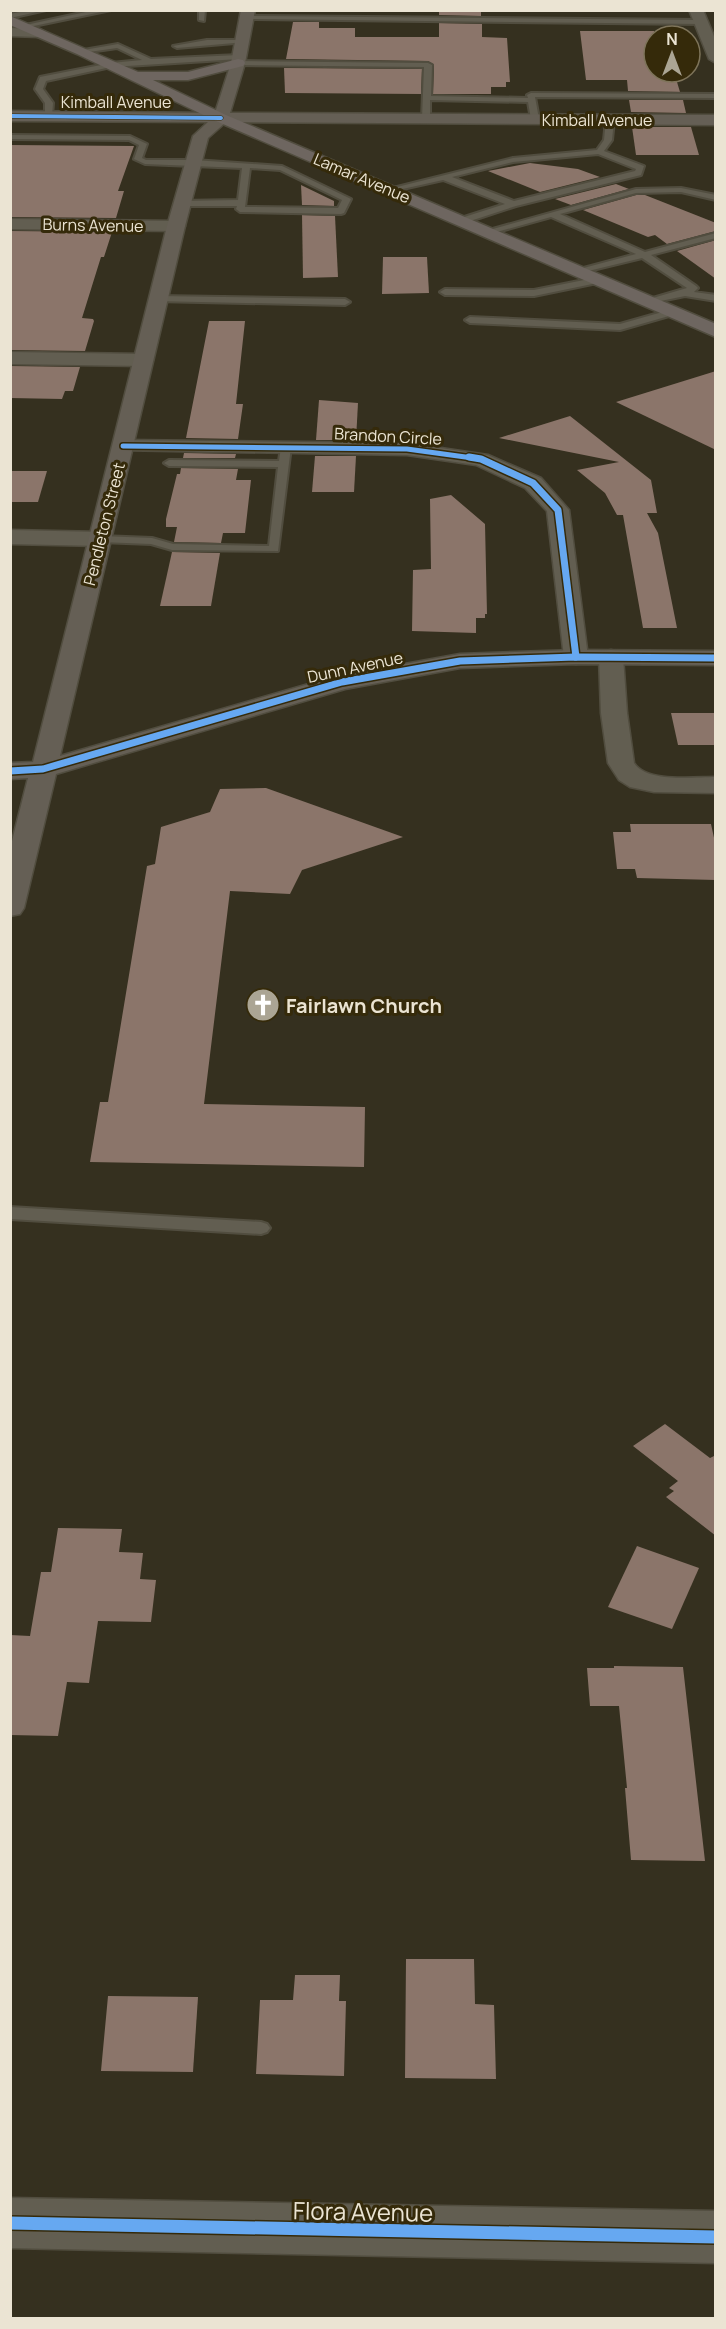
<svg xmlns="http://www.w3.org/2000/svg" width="726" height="2329" viewBox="0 0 726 2329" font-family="Manrope,sans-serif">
	<rect width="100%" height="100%" fill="#35301f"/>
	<g fill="#8b756a">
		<path d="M439 10H481V16L439 15Z"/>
		<path d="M293 22H319V28H355V37H439V23L482 24V37L507 38 510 82H506V87H491V94H433L434 65 428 61 286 59Z"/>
		<path d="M580 31H654V72H674L680 92 628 91 627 80H586Z"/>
		<path d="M284 68 422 69 421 94 285 93Z"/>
		<path d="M629 100H683L686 113 631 112Z"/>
		<path d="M632 127H691L699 155H636Z"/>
		<path d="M10 145 134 146 118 191H124L116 218 10 217Z"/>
		<path d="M530 163 578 169 600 177 540 192 488 171Z"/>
		<path d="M616 184 629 189 571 205 555 199Z"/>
		<path d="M301 185 334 201V206L302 205Z"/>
		<path d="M636 195H645L716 223V231L667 244 655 235 648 237 583 210Z"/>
		<path d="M302 215 335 216 338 277 303 278Z"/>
		<path d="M10 231 112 232 104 257H101L82 318 93 319 94 321 85 351 10 350Z"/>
		<path d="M716 240V279L677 251Z"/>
		<path d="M383 257H427L429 293 382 294Z"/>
		<path d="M209 321H245L236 404H243L238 439 186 438Z"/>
		<path d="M10 366 80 367 73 391H65L62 399 10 398Z"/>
		<path d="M716 371V450L616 402Z"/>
		<path d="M319 400 358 403 356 440H316Z"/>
		<path d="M570 416 651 480 657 513H647L658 533 677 628H643L623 515H617L605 493 577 470 619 462 499 438Z"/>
		<path d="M184 453 236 454 235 458H183Z"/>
		<path d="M315 456H356L354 492H312Z"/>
		<path d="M181 468 238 469 236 480H251L245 533H223L221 543 174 542 177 527H166V519L177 474H180Z"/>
		<path d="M10 471H47L38 502H10Z"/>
		<path d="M451 495 485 524 487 614H485V618H476V633L412 631 413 570 431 569 430 499Z"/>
		<path d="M172 552 220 553 211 606H160Z"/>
		<path d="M671 713H716V745H678Z"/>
		<path d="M266 788 403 837 302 870 290 894 230 891 204 1104 365 1107 364 1167 90 1162 100 1102H108L147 866 155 864 161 827 210 812 220 789Z"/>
		<path d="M630 824H711L716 847V880L637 878 635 869H617L613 832H631Z"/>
		<path d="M665 1424 710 1458 716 1455V1536L666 1497 674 1491 669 1488 678 1481 633 1446Z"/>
		<path d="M58 1528 122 1529 119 1552 143 1553 140 1579 156 1580 151 1622 98 1621 89 1683 67 1682 58 1736 10 1735V1635L30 1636 41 1572H51Z"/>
		<path d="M637 1546 699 1568 672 1629 608 1607Z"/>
		<path d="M614 1666 683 1667 705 1861 631 1860 625 1788H627L619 1706H590L587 1668H614Z"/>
		<path d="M406 1959H474L475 2004 494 2005 496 2079 405 2078Z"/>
		<path d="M295 1975H340L339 2001H346L344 2076 256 2074 260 2000H293Z"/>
		<path d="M108 1996 198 1997 193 2072 101 2071Z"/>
	</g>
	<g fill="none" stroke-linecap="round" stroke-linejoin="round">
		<g stroke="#514d3f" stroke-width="4">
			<g id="lane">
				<path d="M29 10H46L10 18V14Z"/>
				<path d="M95 10H111L24 28 21 26Z"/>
				<path d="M199 10H205L204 21 199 20Z"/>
				<path d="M247 16 701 20 704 22 701 24 245 19Z"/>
				<path d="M207 40H242L246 42 177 48 173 46Z"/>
				<path d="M118 44 151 59 239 55 243 57 239 59 111 67 46 81 43 89 53 103 52 116 45 118V103L35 89 40 77 111 63 142 60 117 48 82 53 78 51Z"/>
				<path d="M238 61 428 63 432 65 431 96 528 98 527 95 531 93 716 94V98L535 97 539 119 535 121 531 119 528 102 430 100V119L426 121 422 119 424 67 235 65Z"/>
				<path d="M610 118 614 120 612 140 604 151 644 166 641 175 516 206 461 224 457 221 458 219 505 204 443 180 389 192 385 190 513 158 597 150 604 140 606 120ZM598 154 636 169 635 171 514 201 452 177 513 162Z"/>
				<path d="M10 135 130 136 147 144 142 158 146 160H194L282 166 351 199 344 213 341 214 240 212 236 209 237 206H183L180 205V201L238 200 242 168 145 164 134 159 139 145 129 140 10 139ZM250 168 280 170 342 200 338 208 245 207Z"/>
				<path d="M681 188 716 195V200L681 192 636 193 560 214 645 252 716 233V238L651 255 696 286 698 288 694 292 716 295V301L685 296 646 304V300L687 288 642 258 576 274V270L636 254 551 217 486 235 482 232 636 189Z"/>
				<path d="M599 277 604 280 602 282 534 296 445 295 440 292 445 289 534 290Z"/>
				<path d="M158 296 345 299 350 302 345 305 155 301V297Z"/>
				<path d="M673 309 676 310V314L620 330 470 323 465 320 470 317 620 324Z"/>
				<path d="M286 444 291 447 278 551 172 550 151 544 101 542 95 539 101 536 152 538 173 544 269 546 278 467 169 466 164 463 169 460 279 461 281 447Z"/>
				<path d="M10 1207 261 1222 267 1224 270 1228 267 1232 261 1234 10 1219Z"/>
			</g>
		</g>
		<g stroke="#514d3f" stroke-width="3">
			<g id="street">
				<path d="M689 10H703L716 41V63L709 59Z"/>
				<path d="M10 28 40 29 47 33 40 37 10 36Z"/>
				<path d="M10 219 176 221 182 222 185 226 182 230 176 231 10 229Z"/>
				<path d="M10 352 143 354 150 356 153 360 150 364 143 366 10 364Z"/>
				<path d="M123 440 407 443 488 455 541 478 569 510 588 657 585 662 576 664 567 662 564 657 547 511 525 488 476 465 407 455 116 450 113 446 116 442Z"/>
				<path d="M10 530 101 532 109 534 112 539 109 544 101 546 10 544Z"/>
				<path d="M611 650 620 652 623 657 627 713 634 763C647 783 693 777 716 777V793L654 792 630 787 619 780 608 763 601 713 599 657 602 652Z"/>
				<path d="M10 2198 716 2211V2263L10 2248Z"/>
			</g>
		</g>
		<g stroke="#514d3f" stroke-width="3">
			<path id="secondary" d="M241 10H255L245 63 230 113 716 115V125L226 122 208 138 185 226 60 756 333 677 460 654 576 650 716 651V665L576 664 460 668 345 689 56 774 24 908 20 914 10 916V849L28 778 10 779V763L33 762 167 226 193 136 208 122 10 121V111L215 113 231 63Z"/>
		</g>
		<g stroke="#514d3f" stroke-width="3">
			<path id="primary" d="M10 16 138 72H188L238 59 243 60 245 63 243 66 188 80H153L226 115 716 324V337L216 121 77 54 10 25Z"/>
		</g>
		<use href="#lane" fill="#625e51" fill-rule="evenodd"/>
		<use href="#street" fill="#625e51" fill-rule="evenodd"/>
		<use href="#secondary" fill="#655f55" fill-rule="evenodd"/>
		<use href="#primary" fill="#6e6660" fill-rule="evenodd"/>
		<g stroke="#352a0a" stroke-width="5">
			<path id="cycleway-far3" d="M10 116 221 118"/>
		</g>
		<g stroke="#352a0a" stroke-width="8">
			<path id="cycleway-far2" d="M123 446 407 449 480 459"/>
		</g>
		<g stroke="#352a0a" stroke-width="10">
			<g id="cycleway-far1">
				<path d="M469 457 481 459 533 483 558 510 576 657"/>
				<path d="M10 771 43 769 342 682 460 661 576 657 716 658"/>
			</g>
		</g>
		<g stroke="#352a0a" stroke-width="16">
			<path id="cycleway" d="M10 2223 716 2237"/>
		</g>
		<use href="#cycleway-far3" stroke="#66a8f1" stroke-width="4"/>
		<use href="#cycleway-far2" stroke="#66a8f1" stroke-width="5"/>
		<use href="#cycleway-far1" stroke="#66a8f1" stroke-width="7"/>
		<use href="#cycleway" stroke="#66a8f1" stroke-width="13"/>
	</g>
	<defs>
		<g id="church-disc" transform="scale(1.725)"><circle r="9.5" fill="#aba594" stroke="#352a0a"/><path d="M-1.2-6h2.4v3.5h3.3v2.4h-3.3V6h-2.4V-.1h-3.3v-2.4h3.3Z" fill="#fff"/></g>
	</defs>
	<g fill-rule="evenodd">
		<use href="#church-disc" x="263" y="1005"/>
	</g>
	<g text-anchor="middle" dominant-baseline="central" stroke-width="6" stroke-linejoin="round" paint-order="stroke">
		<g font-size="16" fill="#ebe4d3" stroke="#352a0a">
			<text x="116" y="102">Kimball Avenue</text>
			<text x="597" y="120">Kimball Avenue</text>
			<text transform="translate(362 178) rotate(23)">Lamar Avenue</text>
			<text transform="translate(93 225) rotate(1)">Burns Avenue</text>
			<text transform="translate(388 436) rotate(3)">Brandon Circle</text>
			<text transform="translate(104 524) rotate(-76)">Pendleton Street</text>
			<text transform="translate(355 667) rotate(-12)">Dunn Avenue</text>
		</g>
		<g font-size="20" font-weight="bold" fill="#ebe4d3" stroke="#352a0a" text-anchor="start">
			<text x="286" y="1005">Fairlawn Church</text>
		</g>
		<g font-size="24" fill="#ebe4d3" stroke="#352a0a">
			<text transform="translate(363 2211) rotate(1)">Flora Avenue</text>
		</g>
	</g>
	<rect width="726" height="2329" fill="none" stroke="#ebe4d3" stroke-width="24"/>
	<g transform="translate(672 54)"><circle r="28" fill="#352a0a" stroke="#7e745a" stroke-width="1.5"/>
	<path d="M0-4.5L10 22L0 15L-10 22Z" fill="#aba594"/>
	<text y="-9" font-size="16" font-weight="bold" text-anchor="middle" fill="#ebe4d3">N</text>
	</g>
</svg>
